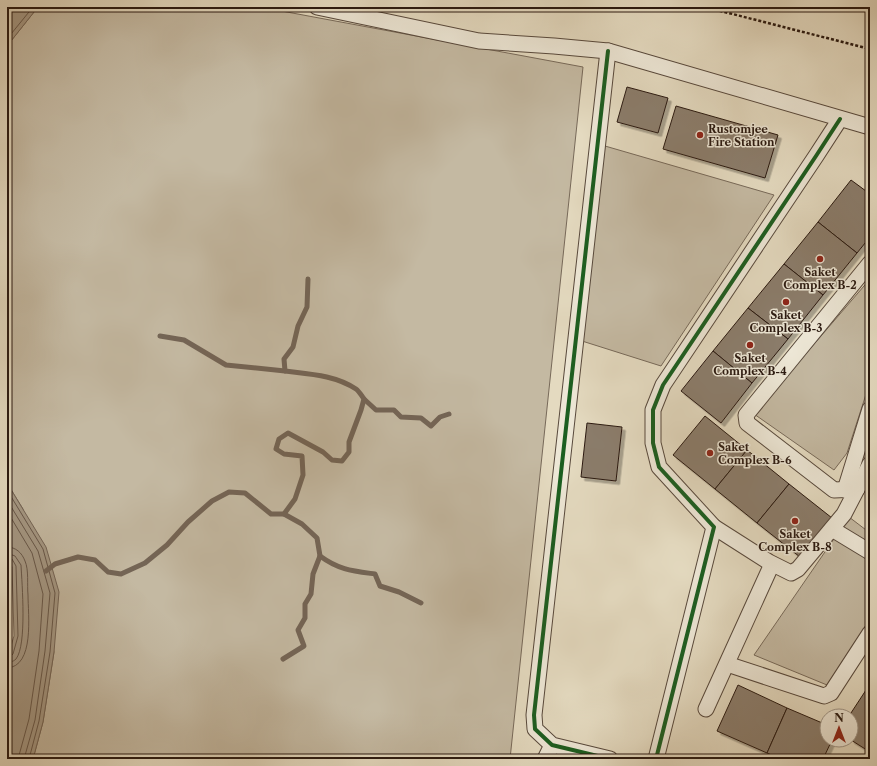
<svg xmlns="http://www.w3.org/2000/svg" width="877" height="766" viewBox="0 0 877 766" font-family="'Libre Caslon Text',serif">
	<defs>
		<filter id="shadow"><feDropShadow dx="3.5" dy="3.5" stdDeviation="0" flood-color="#0004"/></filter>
	</defs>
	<rect width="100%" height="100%" fill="#e4dac0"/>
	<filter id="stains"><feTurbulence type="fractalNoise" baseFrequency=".005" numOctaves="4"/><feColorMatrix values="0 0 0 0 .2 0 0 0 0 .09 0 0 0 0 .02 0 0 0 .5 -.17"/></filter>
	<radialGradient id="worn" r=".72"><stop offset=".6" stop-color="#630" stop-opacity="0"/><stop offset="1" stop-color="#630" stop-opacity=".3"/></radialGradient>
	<g fill="#c4b9a2" stroke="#776959">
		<path d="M38 7H260L583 67 510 759H33L43 722 54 652 23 509 7 483V46Z"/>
		<path d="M605 146 774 195 661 366 582 341Z"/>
		<path d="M870 279V382L847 453 834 470 754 414Z"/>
		<path d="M849 517 870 533V619L827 685 754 655Z"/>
	</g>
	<g fill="#a59884" stroke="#746556">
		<path d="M7 7H38L7 46Z"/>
		<path d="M7 483 46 547 59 592 54 652 43 722 33 759H7V659L14 636 12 567 7 559Z"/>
	</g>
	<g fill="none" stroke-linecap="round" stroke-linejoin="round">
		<g stroke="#68584a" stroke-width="1">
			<path d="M7 39 33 7"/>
			<path d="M7 490 43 549 55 593 50 652 39 721 29 759"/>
			<path d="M7 500 38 551 50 593 45 651 35 720 24 759"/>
			<path d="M7 511 32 553 43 594 39 651 29 719 18 759"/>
			<path d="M7 547C16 547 22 553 25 561 29 570 27 585 28 595 28 614 35 667 7 668"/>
			<path d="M7 553 15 556 21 565C22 584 27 645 16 659 13 662 10 662 7 662"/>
			<path d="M7 558 12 559 16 566 18 636 13 654 10 657H7"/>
		</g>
		<g stroke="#746556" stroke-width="5">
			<path d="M160 336 184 340 226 365 285 371"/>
			<path d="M364 399 376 410H394L401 417 421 418 431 426 440 417 449 414"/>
			<path d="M320 556C339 570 353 571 375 574L380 586 399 592 421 603"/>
			<path d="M46 571 55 564 78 557 95 560 108 572 121 574 145 563 167 545 188 522 212 501 229 492 245 493 271 514H284L295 499 303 475 302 456 284 454 276 449 279 439 288 433 323 452 332 460 342 461 349 452V442L361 410 364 399C361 395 359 391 356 389 335 375 309 374 285 371L284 359 293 347 298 326 307 307 308 279"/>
			<path d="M283 659 304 646 298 630 305 618V604L311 594 313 574 320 556 317 538 302 524 284 514"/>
		</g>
	</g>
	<g fill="#8b7d6c" stroke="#2a1910" filter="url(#shadow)">
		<path d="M627 87 668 98 658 133 617 122Z"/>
		<path d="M676 106 778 135 765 178 663 149Z"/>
		<path d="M851 180 870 194V237L857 253 818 222Z"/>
		<path d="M818 222 857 253 823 295 784 264Z"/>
		<path d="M784 264 823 295 788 339 748 308Z"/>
		<path d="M748 308 788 339 752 383 713 351Z"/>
		<path d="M713 351 752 383 721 423 681 391Z"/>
		<path d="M705 416 747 450 715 489 673 455Z"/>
		<path d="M587 423 622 427 616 481 581 477Z"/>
		<path d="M747 450 789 484 757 523 715 489Z"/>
		<path d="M789 484 832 518 800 557 757 523Z"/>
		<path d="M738 685 787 708 767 753 717 731Z"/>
		<path d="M868 687 870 688V752L851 740V716H849Z"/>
		<path d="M787 708 827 725V740H832L823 759H781L767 753Z"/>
	</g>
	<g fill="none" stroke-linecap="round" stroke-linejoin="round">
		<g stroke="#58493c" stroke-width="17">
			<g id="minor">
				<path d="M317 7 479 41 554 46 608 51 870 127"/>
				<path d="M608 51 534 715 535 729 552 745 610 759"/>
				<path d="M857 489 834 490 747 423 746 415 870 263"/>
				<path d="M845 490 870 409"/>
				<path d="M714 527 769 562 791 573 798 569 844 514 870 464"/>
				<path d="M832 529 870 552"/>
				<path d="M727 664 824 696 831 693 870 633"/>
				<path d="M706 709 772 564"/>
				<path d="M545 759 552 745"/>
				<path d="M656 759 714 527 659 467 653 443V410L663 385 816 156 840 119"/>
			</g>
		</g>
		<path stroke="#2a1910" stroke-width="2.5" stroke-dasharray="3 2" stroke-linecap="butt" d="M705 7 870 49"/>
		<use href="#minor" stroke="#ede7d6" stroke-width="15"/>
		<g stroke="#ede7d6" stroke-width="6">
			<g id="cycleway">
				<path d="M608 51 534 715 535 729 552 745 610 759"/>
				<path d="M656 759 714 527 659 467 653 443V410L663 385 816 156 840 119"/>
			</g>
		</g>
		<use href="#cycleway" stroke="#1b5e20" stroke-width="4"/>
	</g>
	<g fill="#8f2418" stroke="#ede7d6" stroke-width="1.5">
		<circle cx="700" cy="135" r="4"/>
		<circle cx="820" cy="259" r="4"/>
		<circle cx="786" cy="302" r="4"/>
		<circle cx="750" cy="345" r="4"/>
		<circle cx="710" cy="453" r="4"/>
		<circle cx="795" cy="521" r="4"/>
	</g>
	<g text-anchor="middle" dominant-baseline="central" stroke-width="3" stroke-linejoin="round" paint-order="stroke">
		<g font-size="11" font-weight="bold" fill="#2a1910" stroke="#ede7d6">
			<text x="708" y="129" text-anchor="start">Rustomjee<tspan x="708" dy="13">Fire Station</tspan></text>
			<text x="820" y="272">Saket<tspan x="820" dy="13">Complex B-2</tspan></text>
			<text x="786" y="315">Saket<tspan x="786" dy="13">Complex B-3</tspan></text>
			<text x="750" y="358">Saket<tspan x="750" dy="13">Complex B-4</tspan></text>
			<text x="718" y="447" text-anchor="start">Saket<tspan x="718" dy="13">Complex B-6</tspan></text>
			<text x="795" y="534">Saket<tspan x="795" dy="13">Complex B-8</tspan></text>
		</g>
	</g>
	<rect width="877" height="766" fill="none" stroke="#e4dac0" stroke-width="24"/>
	<rect x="8" y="8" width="861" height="750" fill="none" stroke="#2a1910" stroke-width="2"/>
	<rect x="12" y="12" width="853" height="742" fill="none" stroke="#2a1910"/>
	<g transform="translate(839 728)"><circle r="19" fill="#ede7d6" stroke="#9f9587"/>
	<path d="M0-3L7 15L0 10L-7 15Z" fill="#8f2418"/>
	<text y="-6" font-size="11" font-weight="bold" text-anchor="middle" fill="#2a1910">N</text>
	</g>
	<rect width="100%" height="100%" filter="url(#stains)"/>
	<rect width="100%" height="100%" fill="url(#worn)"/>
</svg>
